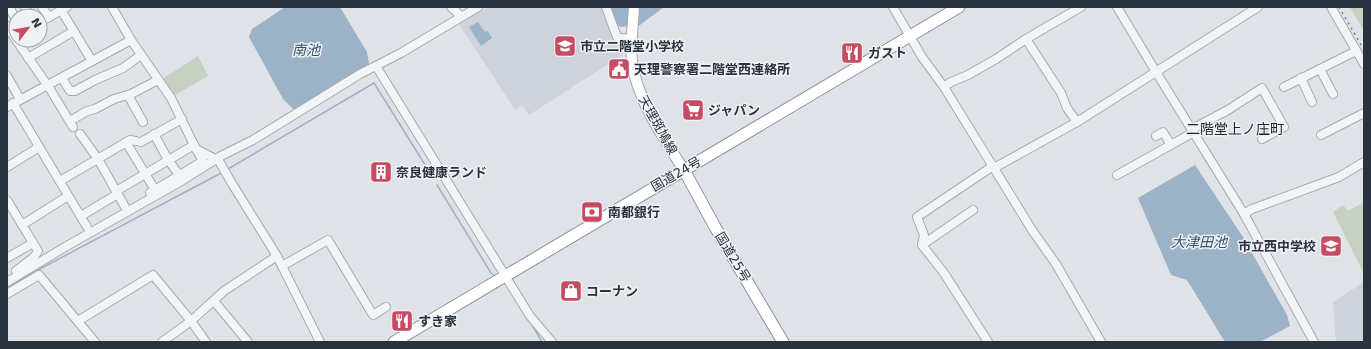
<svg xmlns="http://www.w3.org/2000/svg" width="1371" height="349" viewBox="0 0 1371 349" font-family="'DejaVu Sans','Noto Sans JP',sans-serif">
	<rect width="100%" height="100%" fill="#dfe3e8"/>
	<g fill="#ced2da">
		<path d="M488 7H603L617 42 627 43V52L529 115 522 105 515 110 459 24Z"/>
		<path d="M1364 282V342H1336L1333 302Z"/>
	</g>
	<g fill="#c6d1c1">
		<path d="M1350 7H1364V31Z"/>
		<path d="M198 56 208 76 173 96 161 80Z"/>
		<path d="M1364 202V274L1333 212 1343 205 1348 211Z"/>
	</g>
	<g fill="#9cb2c6">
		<path d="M285 7H340L367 52 369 64 294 110 283 99 249 37 252 29Z"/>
		<path d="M610 7H664L640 25 620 27 616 24Z"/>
		<path d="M478 22 485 32 488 31 492 38 481 46 469 27Z"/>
		<path d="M1195 165 1243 237 1287 315 1290 326 1260 342H1225L1187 280 1171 275 1138 198Z"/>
	</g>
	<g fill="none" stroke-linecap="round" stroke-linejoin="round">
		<g stroke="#9cb2c6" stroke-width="1.5">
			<path d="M228 169 374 83 432 176"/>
			<path d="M437 185 491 273 495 276"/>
			<path d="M504 283 508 286"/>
			<path d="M7 288 36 271 223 172"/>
			<path d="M531 323 542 342"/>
		</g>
		<g stroke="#a5aab2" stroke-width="10">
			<g id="minor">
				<path d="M25 7 30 16"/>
				<path d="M42 7 49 17"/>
				<path d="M112 7 131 40 171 98 196 149 219 161 231 182 277 256 320 342"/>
				<path d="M451 7 461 16"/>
				<path d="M606 7 617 37 621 38 631 39"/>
				<path d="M893 7 922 57 944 87 1032 230 1056 264 1101 342"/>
				<path d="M1117 7 1156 72 1244 214 1314 342"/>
				<path d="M1331 7 1364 64"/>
				<path d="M7 8 9 7 16 19"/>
				<path d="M61 10 92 61"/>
				<path d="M40 22 67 7"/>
				<path d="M7 26 16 40"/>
				<path d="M1026 39 1061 93 1067 108 1077 122"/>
				<path d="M16 40 50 89 73 127"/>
				<path d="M28 58 74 31"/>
				<path d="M376 66 530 316 552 342"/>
				<path d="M1320 69 1333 94"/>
				<path d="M7 76 20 99"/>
				<path d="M62 78 70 91H75L95 80 123 68 141 55"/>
				<path d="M1301 78 1312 102"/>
				<path d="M944 87 951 82 968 75 996 59 1026 39 1081 7"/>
				<path d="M1284 87 1356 51"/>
				<path d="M128 95 143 122"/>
				<path d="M13 103 87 227"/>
				<path d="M7 107 131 40"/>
				<path d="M70 121 87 111 95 109 114 99 131 94 158 80"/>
				<path d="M1192 129 1228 110 1262 88 1284 127 1262 139"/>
				<path d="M80 134 98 159 125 207"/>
				<path d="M154 134 167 158 179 175"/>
				<path d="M1321 135 1364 113"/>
				<path d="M1156 136 1163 132 1171 145"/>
				<path d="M126 142 155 190"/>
				<path d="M141 142 182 119"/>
				<path d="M7 167 39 147"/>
				<path d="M994 168 1077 122 1258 7"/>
				<path d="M1117 175 1194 132"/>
				<path d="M60 181 130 140 136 141"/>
				<path d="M150 193 203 161 196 149"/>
				<path d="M7 200 38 251 34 257 16 271"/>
				<path d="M1244 214 1252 209 1339 177 1364 162"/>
				<path d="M81 216 116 195 118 190 194 145"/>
				<path d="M22 225 68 196"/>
				<path d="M922 245 973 210"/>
				<path d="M7 258 33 243"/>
				<path d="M282 266 328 240 373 315 386 307"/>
				<path d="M7 282 65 247 178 183 221 156 253 140 360 74 401 53 478 7"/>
				<path d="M7 294 39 275 95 342"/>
				<path d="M214 301 248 342"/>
				<path d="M78 321 153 275 191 321 206 342"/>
				<path d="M162 342 191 321 224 291 277 256"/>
				<path d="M988 342 944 273 922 245 924 235 917 217 993 166"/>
			</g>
		</g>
		<g stroke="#9fa8b3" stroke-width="12">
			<path id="major" d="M634 7C633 25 630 44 632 62 637 100 664 139 684 170"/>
		</g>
		<g stroke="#88919e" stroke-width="13">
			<g id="highway">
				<path d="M684 170 715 227 783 342"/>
				<path d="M394 342 959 7"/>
			</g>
		</g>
		<use href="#minor" stroke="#f2f4f6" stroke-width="8"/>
		<use href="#major" stroke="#fff" stroke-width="10"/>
		<use href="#highway" stroke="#fff" stroke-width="11"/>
		<path stroke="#7a8391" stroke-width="1.5" stroke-dasharray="2 4" stroke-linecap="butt" d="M1339 7 1364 50"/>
	</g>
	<defs>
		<g id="school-square" transform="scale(1.15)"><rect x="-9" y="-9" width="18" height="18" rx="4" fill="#c74b62" stroke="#eff2f5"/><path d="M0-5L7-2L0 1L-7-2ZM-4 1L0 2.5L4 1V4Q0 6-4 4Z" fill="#fff"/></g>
		<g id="restaurant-square" transform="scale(1.15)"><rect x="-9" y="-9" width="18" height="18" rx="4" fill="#c74b62" stroke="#eff2f5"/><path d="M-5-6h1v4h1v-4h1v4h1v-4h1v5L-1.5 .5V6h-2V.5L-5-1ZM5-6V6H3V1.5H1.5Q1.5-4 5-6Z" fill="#fff"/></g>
		<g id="civic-square" transform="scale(1.15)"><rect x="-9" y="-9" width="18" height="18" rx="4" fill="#c74b62" stroke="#eff2f5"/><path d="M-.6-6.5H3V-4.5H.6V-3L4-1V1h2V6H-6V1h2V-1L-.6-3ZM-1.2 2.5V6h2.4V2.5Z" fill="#fff"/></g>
		<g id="supermarket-square" transform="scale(1.15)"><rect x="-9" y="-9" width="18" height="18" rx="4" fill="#c74b62" stroke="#eff2f5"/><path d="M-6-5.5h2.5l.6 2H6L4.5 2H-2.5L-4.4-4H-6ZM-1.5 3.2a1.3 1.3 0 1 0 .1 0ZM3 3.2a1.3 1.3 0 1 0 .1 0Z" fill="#fff"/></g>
		<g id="building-square" transform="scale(1.15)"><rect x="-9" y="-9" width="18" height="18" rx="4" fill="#c74b62" stroke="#eff2f5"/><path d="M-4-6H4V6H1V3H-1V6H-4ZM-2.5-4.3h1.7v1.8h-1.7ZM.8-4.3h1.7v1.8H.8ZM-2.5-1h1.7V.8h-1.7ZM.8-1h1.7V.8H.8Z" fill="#fff"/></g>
		<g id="bank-square" transform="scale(1.15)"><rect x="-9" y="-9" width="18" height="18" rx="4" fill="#c74b62" stroke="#eff2f5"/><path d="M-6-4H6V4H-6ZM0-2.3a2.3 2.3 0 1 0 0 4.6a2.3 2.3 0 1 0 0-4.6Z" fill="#fff"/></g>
		<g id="shop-square" transform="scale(1.15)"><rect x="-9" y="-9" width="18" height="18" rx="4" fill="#c74b62" stroke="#eff2f5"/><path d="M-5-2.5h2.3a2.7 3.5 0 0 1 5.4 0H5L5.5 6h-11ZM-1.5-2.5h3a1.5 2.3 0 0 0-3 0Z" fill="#fff"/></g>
	</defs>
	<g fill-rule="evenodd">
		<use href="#school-square" x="565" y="46"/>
		<use href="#restaurant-square" x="852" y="53"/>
		<use href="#civic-square" x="619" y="69"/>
		<use href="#supermarket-square" x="693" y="110"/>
		<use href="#building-square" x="381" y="172"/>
		<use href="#bank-square" x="592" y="212"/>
		<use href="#school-square" x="1331" y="246"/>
		<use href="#shop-square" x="571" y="291"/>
		<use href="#restaurant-square" x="402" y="321"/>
	</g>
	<g text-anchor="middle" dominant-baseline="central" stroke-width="3" stroke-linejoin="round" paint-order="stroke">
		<g font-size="13" font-weight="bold" fill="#29323e" stroke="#eff2f5" text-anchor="start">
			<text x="580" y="46">市立二階堂小学校</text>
			<text x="868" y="53">ガスト</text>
			<text x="634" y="69">天理警察署二階堂西連絡所</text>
			<text x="708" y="110">ジャパン</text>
			<text x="396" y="172">奈良健康ランド</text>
			<text x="608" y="212">南都銀行</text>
			<text x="1316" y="246" text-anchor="end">市立西中学校</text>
			<text x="586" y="291">コーナン</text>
			<text x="418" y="321">すき家</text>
		</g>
		<g font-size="13" fill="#29323e" stroke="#eff2f5">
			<text transform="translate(658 125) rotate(61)">天理斑鳩線</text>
			<text transform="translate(676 174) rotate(-30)">国道24号</text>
			<text transform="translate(733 257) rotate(59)">国道25号</text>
		</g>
		<g font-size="14" font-style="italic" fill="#355270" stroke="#eff2f5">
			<text x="306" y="50">南池</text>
			<text x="1199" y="242">大津田池</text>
		</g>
		<g font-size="14" fill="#1b232f" stroke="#eff2f5">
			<text x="1235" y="129">二階堂上ノ庄町</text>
		</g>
	</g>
	<rect width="1371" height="349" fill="none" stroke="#29323e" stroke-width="16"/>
	<g transform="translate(28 28) rotate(59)"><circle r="19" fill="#eff2f5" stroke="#a0a5ac"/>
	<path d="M0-3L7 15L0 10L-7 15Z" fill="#c74b62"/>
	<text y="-6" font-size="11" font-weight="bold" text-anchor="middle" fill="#29323e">N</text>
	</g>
</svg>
